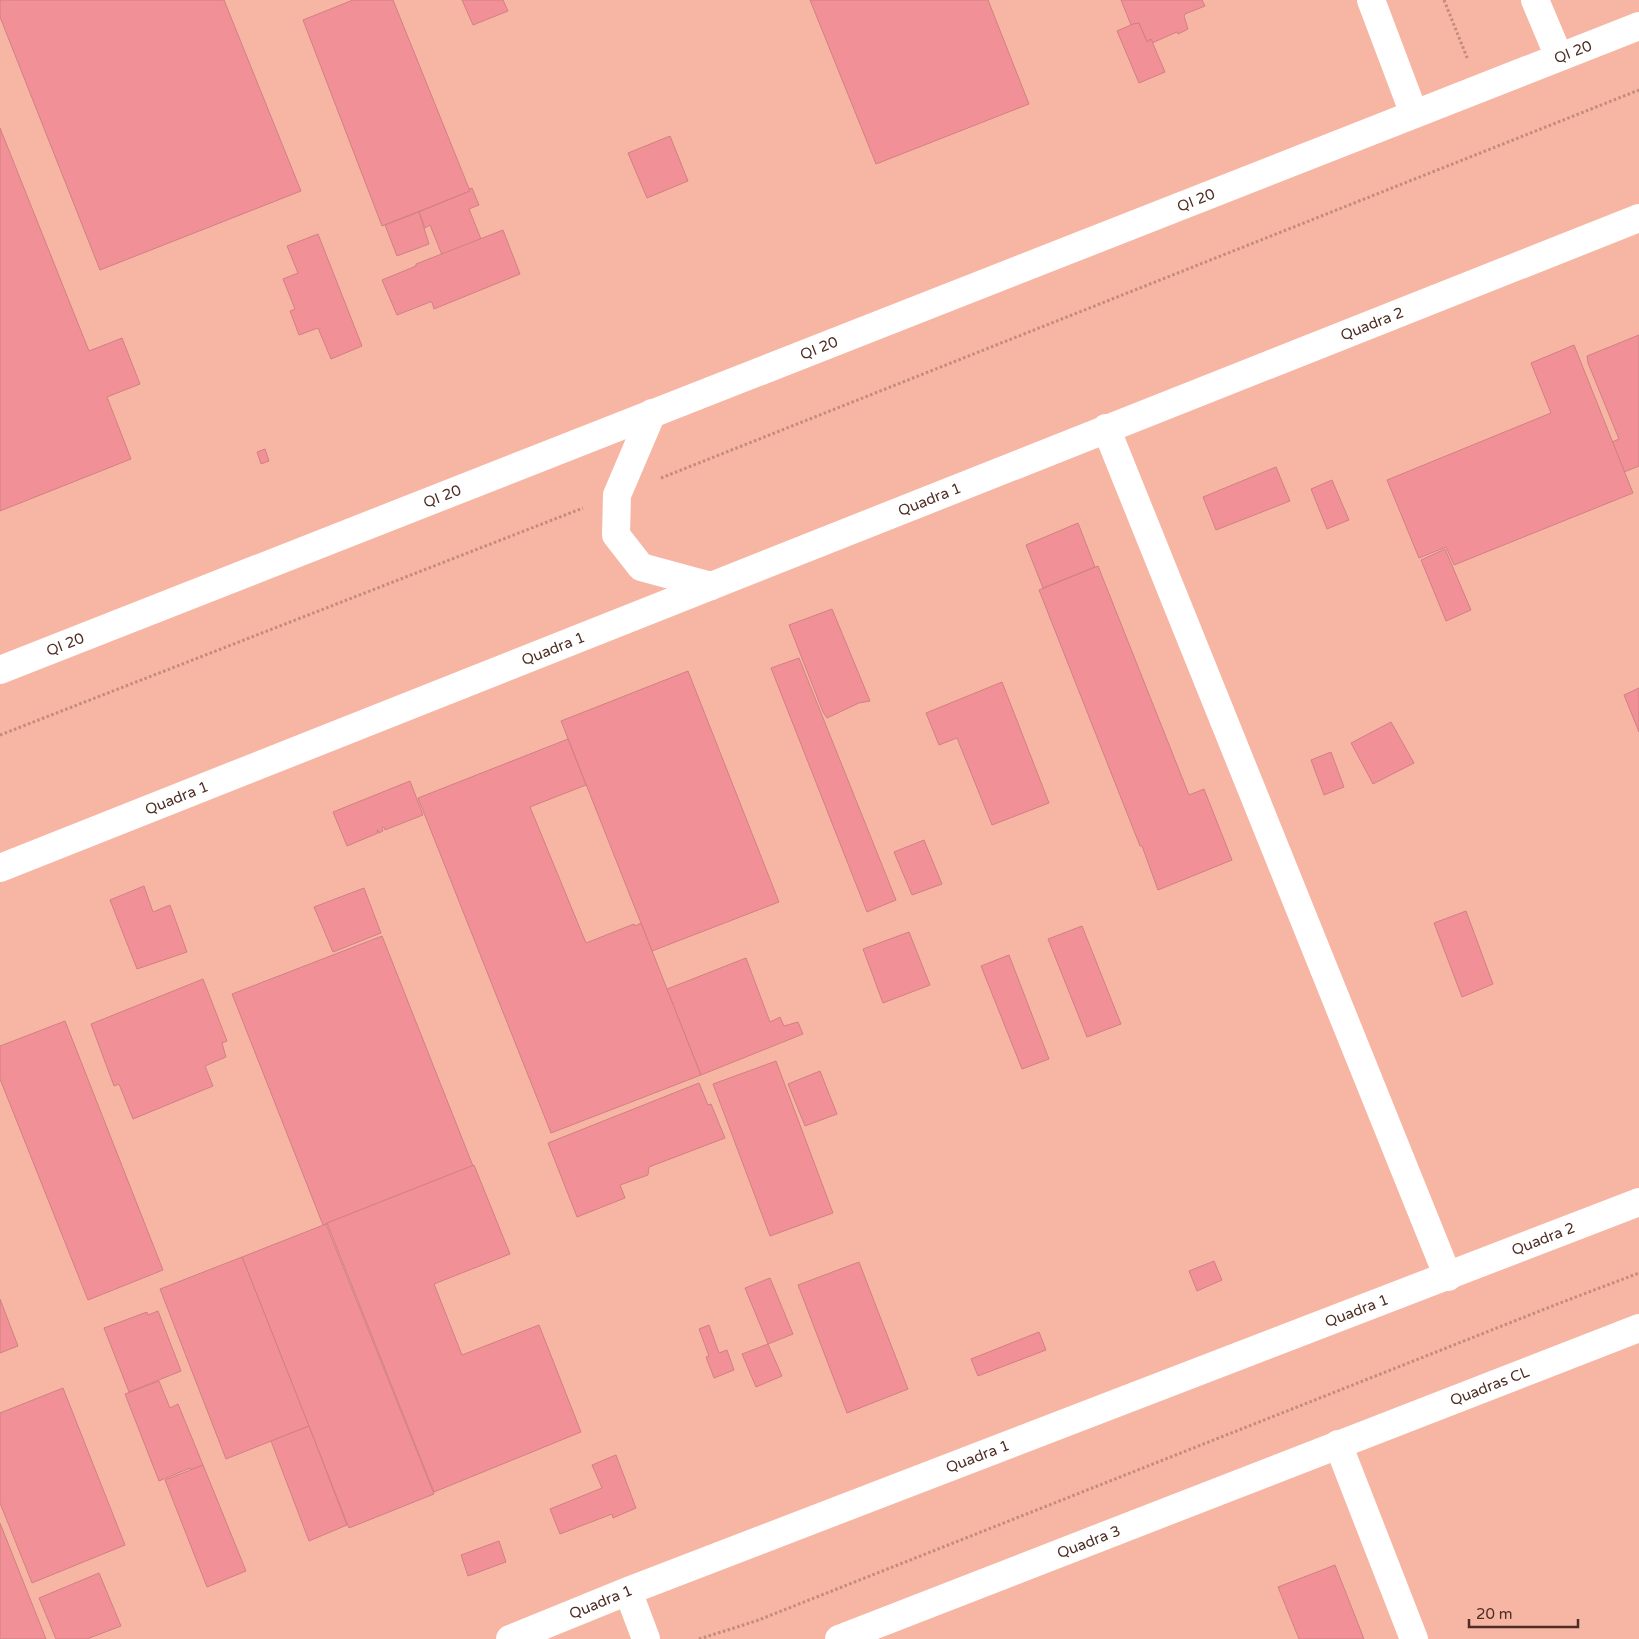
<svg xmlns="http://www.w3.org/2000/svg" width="1639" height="1639" viewBox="0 0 1639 1639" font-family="'Varela Round',sans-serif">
	<rect width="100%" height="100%" fill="#f7b6a3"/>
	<g fill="#f19096" stroke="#d18084">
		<path d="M0 0H224L301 191 100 270 0 17Z"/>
		<path d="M353 0H393L470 191 382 226 303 20Z"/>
		<path d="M462 0H503L508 11 473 25Z"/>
		<path d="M810 0H988L1029 104 876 164Z"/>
		<path d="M1121 0H1202L1205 6 1185 14 1184 16 1188 29 1178 34 1177 32 1152 43 1151 39 1147 42 1139 23 1131 25Z"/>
		<path d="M1139 23 1147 42 1151 39 1165 72 1139 83 1117 31 1133 24Z"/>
		<path d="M0 128 89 351 122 338 140 384 107 397 131 459 0 511Z"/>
		<path d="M670 136 688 181 647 198 628 153Z"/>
		<path d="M472 188 479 205 469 209 481 239 442 255 430 225 425 228 419 212 470 191 469 189Z"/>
		<path d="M419 212 429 244 397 256 385 225Z"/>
		<path d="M503 230 520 274 434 309 432 302H430L397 315 382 280 416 266V264Z"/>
		<path d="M318 234 362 346 331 359 318 328 299 335 290 311 295 309 283 279 298 273 287 246Z"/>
		<path d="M1639 335V466L1624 472 1612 442 1619 439 1588 363 1587 356Z"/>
		<path d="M1574 345 1633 493 1454 565 1446 547 1419 558 1387 480 1551 413 1531 363Z"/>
		<path d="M265 449 269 461 261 464 257 452Z"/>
		<path d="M1276 467 1290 501 1216 530 1203 497Z"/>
		<path d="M1332 480 1349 520 1327 529 1311 489Z"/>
		<path d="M1078 523 1095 567 1043 588 1026 545Z"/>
		<path d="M1445 549 1471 610 1446 621 1421 560Z"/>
		<path d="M1098 566 1189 795 1204 789 1232 860 1158 890 1142 846H1140L1039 590Z"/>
		<path d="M832 609 870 701 859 703 827 718 823 712 789 625Z"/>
		<path d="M799 658 896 900 867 912 771 668Z"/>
		<path d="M688 671 779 902 652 951 561 721Z"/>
		<path d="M1002 682 1049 803 992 825 957 738 939 745 926 713Z"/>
		<path d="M1639 688V732L1624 695Z"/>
		<path d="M1391 722 1414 763 1373 784 1351 743Z"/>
		<path d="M568 739 586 785 530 807 586 943 634 924 635 926 641 923 701 1075 551 1133 418 798Z"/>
		<path d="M1331 752 1344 787 1324 795 1311 760Z"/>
		<path d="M410 781 423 815 385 830 384 827 382 828 383 831 379 833 378 830H377L378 833 347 846 333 812Z"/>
		<path d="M924 840 942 884 912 895 894 852Z"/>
		<path d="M144 886 153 912 170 905 187 952 137 969 110 900Z"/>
		<path d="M364 888 381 933 333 952 314 907Z"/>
		<path d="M1466 911 1493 984 1462 997 1434 923Z"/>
		<path d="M1082 926 1121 1024 1087 1037 1048 939Z"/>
		<path d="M909 932 930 985 883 1003 863 949Z"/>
		<path d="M382 936 473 1166 323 1225 232 994Z"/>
		<path d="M1009 955 1049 1059 1022 1069 981 966Z"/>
		<path d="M746 958 770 1022 780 1017 784 1026 798 1022 803 1034 701 1075 667 989Z"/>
		<path d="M203 979 227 1041 222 1043 226 1057 205 1066 213 1086 133 1119 119 1084 114 1086 91 1024Z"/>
		<path d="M65 1021 163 1270 88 1300 0 1079V1046Z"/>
		<path d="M776 1061 833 1213 770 1236 713 1084Z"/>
		<path d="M820 1071 837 1114 805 1126 788 1084Z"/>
		<path d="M699 1083 708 1105 711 1104 725 1138 649 1167 648 1175 620 1185 625 1198 577 1217 548 1143Z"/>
		<path d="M474 1165 510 1254 434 1284 462 1355 539 1325 581 1432 434 1492 327 1223Z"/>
		<path d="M326 1224 434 1494 349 1528 242 1257Z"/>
		<path d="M242 1257 309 1426 226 1459 160 1289Z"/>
		<path d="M1214 1261 1222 1280 1197 1291 1189 1271Z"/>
		<path d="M859 1262 908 1389 847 1413 798 1285Z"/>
		<path d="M770 1278 793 1334 768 1344 745 1288Z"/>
		<path d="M0 1299 18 1346 0 1353Z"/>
		<path d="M158 1311 181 1371 129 1392 104 1328 147 1312 148 1315Z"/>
		<path d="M709 1325 719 1353 727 1350 734 1370 714 1378 706 1357 709 1356 699 1329Z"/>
		<path d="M1039 1332 1046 1350 978 1376 971 1359Z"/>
		<path d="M768 1344 782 1376 756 1387 742 1354Z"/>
		<path d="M159 1381 170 1408 178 1404 203 1465 191 1471 190 1468 159 1481 125 1394Z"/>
		<path d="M63 1388 125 1545 32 1583 0 1503V1413Z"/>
		<path d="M309 1426 347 1525 309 1541 271 1441Z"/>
		<path d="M616 1455 636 1508 613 1518 612 1514 560 1534 550 1509 602 1488 592 1465Z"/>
		<path d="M203 1465 246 1571 207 1587 165 1480Z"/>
		<path d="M0 1523 46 1639H0Z"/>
		<path d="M499 1541 506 1562 468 1576 461 1555Z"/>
		<path d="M1335 1565 1364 1639H1299L1278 1587Z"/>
		<path d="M99 1573 121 1626 87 1639H56L39 1598Z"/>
	</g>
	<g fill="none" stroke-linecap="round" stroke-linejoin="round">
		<g stroke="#c28b7b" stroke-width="3" stroke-dasharray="2.5 2.5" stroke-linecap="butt">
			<path d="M1444 0 1468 60"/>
			<path d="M661 478 1639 90"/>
			<path d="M0 735 583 508"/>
			<path d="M699 1639 756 1621 1560 1303 1639 1273"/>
		</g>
		<g stroke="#fff" stroke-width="28">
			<path d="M1371 0 1414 114"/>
			<path d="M1535 0 1559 57"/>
			<path d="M652 413 617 495 616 535 641 567 711 586"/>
			<path d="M1106 428 1448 1277"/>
			<path id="s1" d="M0 670 1639 26"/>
			<path id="s2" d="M0 868 1639 218"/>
			<path d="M1338 1444 1414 1639"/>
			<path d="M628 1591 646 1639"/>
			<path id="s3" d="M510 1639 628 1591 1639 1202"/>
			<path id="s4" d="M839 1639 1639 1328"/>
		</g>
	</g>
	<g text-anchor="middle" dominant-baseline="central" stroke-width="4" stroke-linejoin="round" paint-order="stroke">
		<g font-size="15" fill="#4e2d24" stroke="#f7b6a3">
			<text stroke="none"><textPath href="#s1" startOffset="1690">QI 20</textPath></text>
			<text stroke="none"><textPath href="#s1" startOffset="1285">QI 20</textPath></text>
			<text stroke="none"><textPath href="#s2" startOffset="1476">Quadra 2</textPath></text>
			<text stroke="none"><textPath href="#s1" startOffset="880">QI 20</textPath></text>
			<text stroke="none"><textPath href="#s1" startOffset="475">QI 20</textPath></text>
			<text stroke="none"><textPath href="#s2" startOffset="1000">Quadra 1</textPath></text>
			<text stroke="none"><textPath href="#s1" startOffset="70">QI 20</textPath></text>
			<text stroke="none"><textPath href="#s2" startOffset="595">Quadra 1</textPath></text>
			<text stroke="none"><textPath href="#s2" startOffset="190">Quadra 1</textPath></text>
			<text stroke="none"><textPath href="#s3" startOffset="1108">Quadra 2</textPath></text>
			<text stroke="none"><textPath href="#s3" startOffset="908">Quadra 1</textPath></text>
			<text stroke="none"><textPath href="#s4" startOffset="698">Quadras CL</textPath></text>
			<text stroke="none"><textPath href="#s3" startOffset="502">Quadra 1</textPath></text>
			<text stroke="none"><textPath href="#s4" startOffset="268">Quadra 3</textPath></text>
			<text stroke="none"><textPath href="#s3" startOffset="98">Quadra 1</textPath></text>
		</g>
	</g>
	<path d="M1469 1619v8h109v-8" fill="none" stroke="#4e2d24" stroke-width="2.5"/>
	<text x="1476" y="1619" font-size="15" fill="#4e2d24" stroke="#f7b6a3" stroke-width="4" paint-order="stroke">20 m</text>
</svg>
